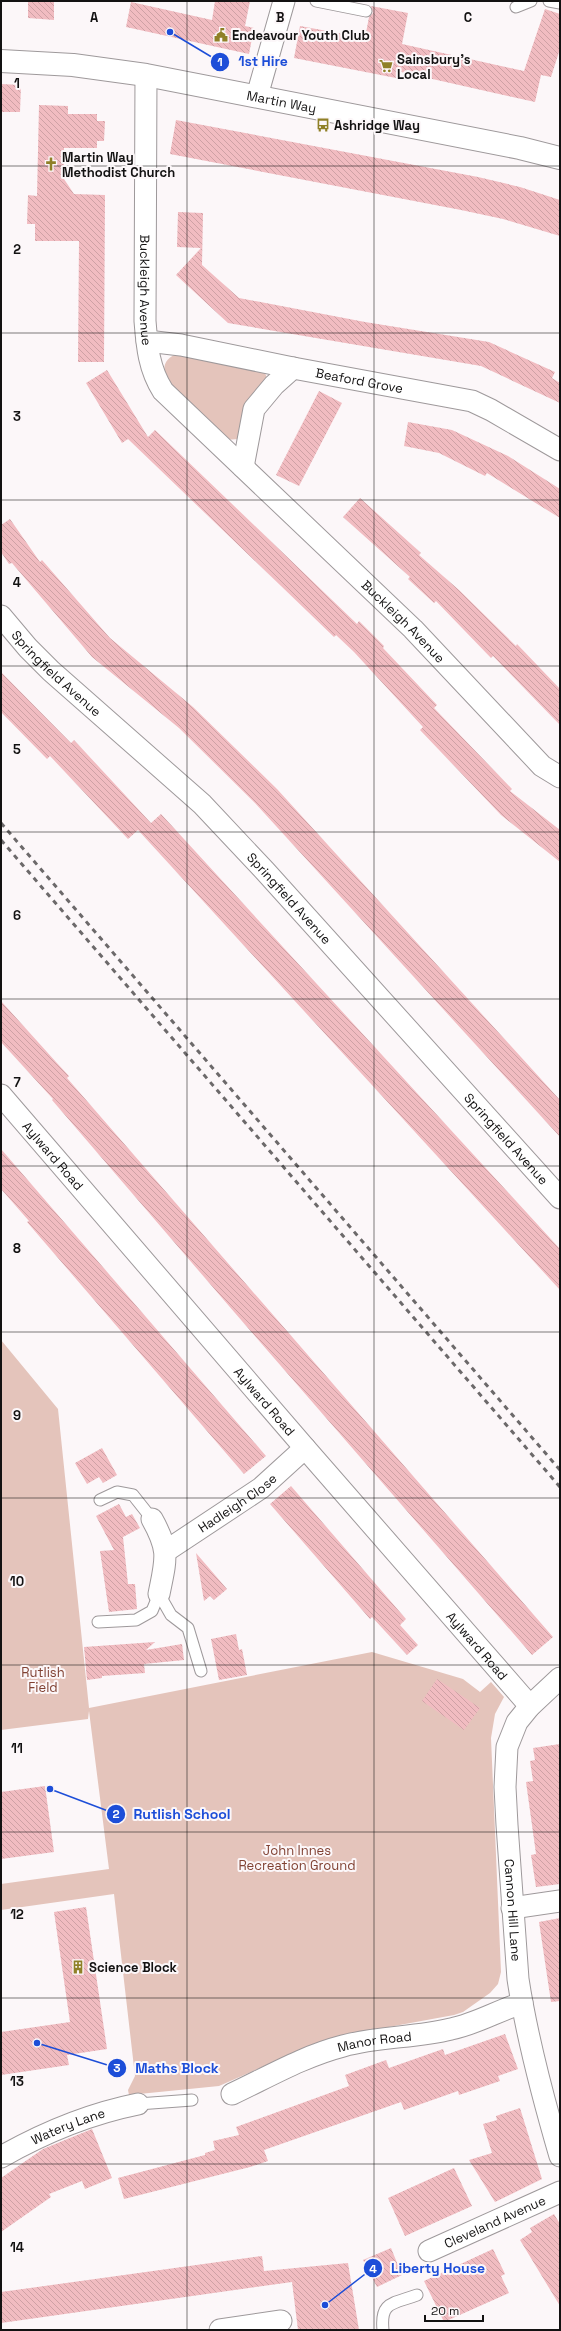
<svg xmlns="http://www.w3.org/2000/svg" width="561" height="2331" viewBox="0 0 561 2331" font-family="'Space Grotesk',sans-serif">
	<defs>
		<pattern id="building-back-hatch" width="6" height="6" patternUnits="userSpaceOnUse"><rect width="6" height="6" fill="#f1bcc1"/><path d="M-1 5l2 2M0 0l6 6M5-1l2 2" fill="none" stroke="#cea1a5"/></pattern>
	</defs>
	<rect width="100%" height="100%" fill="#fcf7f9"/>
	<g fill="#e4c4bb">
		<path d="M179 353 262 370 266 375 267 380 239 439 224 440C209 426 133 368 179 353Z"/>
		<path d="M1 1340 58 1409 89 1708 372 1652 463 1679 480 1692 491 1682 504 1697 495 1714 491 1738 501 1972 498 1984 490 1993 463 2012 454 2015 356 2033 310 2046 219 2086 129 2095 128 2090 135 2076 114 1894 1 1910V1884L109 1869 89 1711 88 1719 1 1730Z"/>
	</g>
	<g fill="url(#building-back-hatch)">
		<path d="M28 1H54V20L28 18Z"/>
		<path d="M215 1H250L245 26 254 28 249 54 126 27 131 2 212 20Z"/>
		<path d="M371 6 408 13 402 44 524 71 545 9 560 14V49L551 77 541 75 535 102 397 71 396 78 294 58 300 26 365 38 369 17 373 13Z"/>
		<path d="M1 84 21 85 20 112H1Z"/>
		<path d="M39 105 68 106V114H97V121H105L104 141H97V148H64V179L74 194 105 195 104 362H78L79 241H35V224H27L28 195 37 196Z"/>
		<path d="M176 120 478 177 520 187 560 200V236L503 219 461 210 170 154Z"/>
		<path d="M178 212 203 213 202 265 239 298 365 322 489 342 555 372 552 378 560 383V403L481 366 228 323 176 275 201 248 177 247Z"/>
		<path d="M107 370 148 437 155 430 357 624 359 621 384 646 383 648 437 705 434 708 512 789 510 791 560 830V862L501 815 420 730 423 727 354 652 336 635 334 637 128 439 122 443 86 383Z"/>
		<path d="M319 391 342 403 299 486 276 475Z"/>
		<path d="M408 422 452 430 508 456 560 489V518L487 473 485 476 439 453 404 446Z"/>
		<path d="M360 498 421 553 419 555 459 590 516 646 517 644 560 689V725L493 656 491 658 436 601 434 603 408 579 410 577 343 517Z"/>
		<path d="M10 519 40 562 42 560 110 638 193 707 277 789 560 1100V1137L255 803 179 728 92 657 12 563 9 564 1 552V525Z"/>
		<path d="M1 672 71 743 74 740 151 823 161 814 560 1249V1290L138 830 128 839 50 756 47 759 1 712Z"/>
		<path d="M1 1001 56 1062 69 1076 67 1078 553 1637 532 1655 235 1313 52 1100 53 1099 1 1042Z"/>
		<path d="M1 1149 266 1456 244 1474 27 1222 29 1221 1 1189Z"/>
		<path d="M102 1448 117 1475 103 1483 99 1477 87 1484 75 1463Z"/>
		<path d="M291 1486 406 1619 400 1625 418 1645 407 1655 372 1617 370 1619 270 1504Z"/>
		<path d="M119 1504 126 1517 132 1514 140 1528 123 1537 128 1584H135L137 1609 109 1612 100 1551 114 1550 96 1516Z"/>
		<path d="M196 1553 227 1589 214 1600 210 1596 204 1601Z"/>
		<path d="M236 1634 239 1650 242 1649 247 1675 219 1680 211 1639Z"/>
		<path d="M155 1642 146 1650 182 1644 184 1660 144 1664 145 1673 102 1676V1678L87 1680 84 1647Z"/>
		<path d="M437 1679 480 1708 464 1730 422 1701Z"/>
		<path d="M560 1744V1884L536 1887 531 1855 536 1854 526 1782 533 1781 530 1761 535 1760 533 1748Z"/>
		<path d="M45 1786 54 1852 1 1859V1792Z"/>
		<path d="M86 1907 107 2049 67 2055 69 2065 1 2075V2032L70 2022 54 1912Z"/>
		<path d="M560 1918V2001L551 2002 539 1922Z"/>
		<path d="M505 2034 518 2069 498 2076 500 2081 459 2095 458 2091 404 2110 401 2102 264 2150 268 2161 250 2167 124 2199 118 2178 205 2155V2153L215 2150 213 2141 239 2135 236 2127 349 2086 345 2075 386 2060 389 2068 443 2049 445 2055Z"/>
		<path d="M520 2108 542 2179 495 2202 469 2160 492 2153 483 2124 497 2120 496 2116Z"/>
		<path d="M92 2129 112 2178 85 2189 82 2181 49 2194 51 2197 1 2232V2178L43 2149Z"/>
		<path d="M454 2168 472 2206 405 2236 388 2198Z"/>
		<path d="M554 2214 560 2224V2306L520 2240 532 2232 530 2228Z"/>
		<path d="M391 2248 402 2275 377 2287 363 2260Z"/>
		<path d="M493 2249 505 2274 501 2276 509 2293 444 2322 424 2281Z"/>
		<path d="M262 2256 264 2271 348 2263 359 2330H298L292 2282 1 2323V2292Z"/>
	</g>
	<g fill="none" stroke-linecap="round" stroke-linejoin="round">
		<g stroke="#9e999b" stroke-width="13">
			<g id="lane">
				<path d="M316 1 366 11"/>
				<path d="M549 1 560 3"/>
				<path d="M516 7 531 1"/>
				<path d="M100 1500 117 1492 133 1495 152 1519"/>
				<path d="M159 1594 171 1615 188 1628 201 1671"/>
				<path d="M98 1622 136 1620 152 1611 159 1594"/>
				<path d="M138 2104 192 2100"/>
				<path d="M383 2330C380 2301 393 2304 417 2295"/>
			</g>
		</g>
		<g stroke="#9e999b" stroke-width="23">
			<g id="street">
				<path id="s1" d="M146 75 145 321C147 347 149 369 163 391L413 629 542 766 560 777"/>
				<path d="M257 96 284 1"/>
				<path id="s2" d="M147 341 181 345 293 368 472 401 491 410 560 450"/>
				<path d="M243 467 254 409 274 385 293 368"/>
				<path id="s3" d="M1 616 28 648 51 671 202 804 265 871 560 1198"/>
				<path id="s4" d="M1 1095 305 1448 530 1706"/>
				<path d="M152 1519C170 1551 166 1559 159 1594"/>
				<path id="s5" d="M166 1551 261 1488 305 1448"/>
				<path id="s6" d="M560 1678 530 1706 517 1722 507 1747 505 1787 507 1825 518 1979C527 2038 543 2098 560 2156"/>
				<path d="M512 1908 560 1901"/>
				<path id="s7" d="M232 2094C268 2077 304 2056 343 2046 379 2036 415 2038 451 2029 476 2024 497 2011 522 2003"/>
				<path id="s8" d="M1 2157C45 2132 88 2114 138 2104"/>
				<path id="s9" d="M429 2251 560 2192"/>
				<path d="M220 2330 281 2321"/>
			</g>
		</g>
		<g stroke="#9e999b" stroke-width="24">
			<g id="secondary">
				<path id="s10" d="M1 61 73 65 146 75 520 148 560 158"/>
			</g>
		</g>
		<use href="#lane" stroke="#fff" stroke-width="11"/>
		<use href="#street" stroke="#fff" stroke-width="21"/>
		<use href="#secondary" stroke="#fff" stroke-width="22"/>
		<g stroke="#6c696a" stroke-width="3" stroke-dasharray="5 5" stroke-linecap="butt">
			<path d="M1 823 560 1470"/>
			<path d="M1 840 560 1487"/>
		</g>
	</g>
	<path fill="none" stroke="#131212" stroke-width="1" stroke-opacity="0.55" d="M187 1V2330M374 1V2330M1 166H560M1 333H560M1 500H560M1 666H560M1 832H560M1 999H560M1 1166H560M1 1332H560M1 1498H560M1 1665H560M1 1832H560M1 1998H560M1 2164H560"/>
	<defs>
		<g id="civic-bare" transform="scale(1.08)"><path d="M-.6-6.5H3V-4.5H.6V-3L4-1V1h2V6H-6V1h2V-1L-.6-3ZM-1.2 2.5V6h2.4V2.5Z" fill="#8f8027" stroke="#fcf7f9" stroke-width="2.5" paint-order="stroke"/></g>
		<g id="supermarket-bare" transform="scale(1.08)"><path d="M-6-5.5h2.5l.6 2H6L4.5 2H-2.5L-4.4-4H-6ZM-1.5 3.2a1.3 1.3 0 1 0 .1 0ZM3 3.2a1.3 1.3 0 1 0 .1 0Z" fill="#8f8027" stroke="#fcf7f9" stroke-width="2.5" paint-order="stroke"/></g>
		<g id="bus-bare" transform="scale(1.08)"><path d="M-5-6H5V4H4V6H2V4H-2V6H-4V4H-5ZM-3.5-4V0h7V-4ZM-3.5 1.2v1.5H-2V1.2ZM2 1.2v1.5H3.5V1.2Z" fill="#8f8027" stroke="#fcf7f9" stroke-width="2.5" paint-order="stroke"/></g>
		<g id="church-bare" transform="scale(1.08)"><path d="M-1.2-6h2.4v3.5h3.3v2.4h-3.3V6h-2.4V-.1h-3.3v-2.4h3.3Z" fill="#8f8027" stroke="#fcf7f9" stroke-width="2.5" paint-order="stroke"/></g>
		<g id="building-bare" transform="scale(1.08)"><path d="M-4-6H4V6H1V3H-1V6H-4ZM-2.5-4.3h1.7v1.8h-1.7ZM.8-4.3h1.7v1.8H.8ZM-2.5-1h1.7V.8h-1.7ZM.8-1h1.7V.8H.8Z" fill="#8f8027" stroke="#fcf7f9" stroke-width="2.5" paint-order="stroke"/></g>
	</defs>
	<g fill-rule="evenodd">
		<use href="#civic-bare" x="221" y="35"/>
		<use href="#supermarket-bare" x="386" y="66"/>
		<use href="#bus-bare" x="323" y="125"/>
		<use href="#church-bare" x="51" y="164"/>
		<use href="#building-bare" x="78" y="1967"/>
	</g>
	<g text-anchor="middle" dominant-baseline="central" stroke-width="4" stroke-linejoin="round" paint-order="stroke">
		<g font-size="13" font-weight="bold" fill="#131212" stroke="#fcf7f9" text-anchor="start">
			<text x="232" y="35">Endeavour Youth Club</text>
			<text x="397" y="59">Sainsbury's<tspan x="397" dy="15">Local</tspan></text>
			<text x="334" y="125">Ashridge Way</text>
			<text x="62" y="157">Martin Way<tspan x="62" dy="15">Methodist Church</tspan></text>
			<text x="89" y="1967">Science Block</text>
		</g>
		<g font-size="13" fill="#131212" stroke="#fcf7f9">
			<text stroke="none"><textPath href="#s10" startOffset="284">Martin Way</textPath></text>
			<text stroke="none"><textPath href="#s1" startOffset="215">Buckleigh Avenue</textPath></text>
			<text stroke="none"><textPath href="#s2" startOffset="216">Beaford Grove</textPath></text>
			<text stroke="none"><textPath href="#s1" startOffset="652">Buckleigh Avenue</textPath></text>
			<text stroke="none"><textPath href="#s3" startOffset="80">Springfield Avenue</textPath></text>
			<text stroke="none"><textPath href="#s3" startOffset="404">Springfield Avenue</textPath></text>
			<text stroke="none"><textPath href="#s3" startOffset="728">Springfield Avenue</textPath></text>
			<text stroke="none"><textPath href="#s4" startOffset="80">Aylward Road</textPath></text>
			<text stroke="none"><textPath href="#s4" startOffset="404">Aylward Road</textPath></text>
			<text stroke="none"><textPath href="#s5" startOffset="86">Hadleigh Close</textPath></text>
			<text stroke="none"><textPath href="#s4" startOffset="728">Aylward Road</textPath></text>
			<text stroke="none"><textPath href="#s6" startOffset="252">Cannon Hill Lane</textPath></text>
			<text stroke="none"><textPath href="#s7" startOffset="153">Manor Road</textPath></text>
			<text stroke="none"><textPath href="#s8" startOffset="74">Watery Lane</textPath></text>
			<text stroke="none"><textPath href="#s9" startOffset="72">Cleveland Avenue</textPath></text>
		</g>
		<g font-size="13" fill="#804132" stroke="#fcf7f9">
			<text x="43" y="1672">Rutlish<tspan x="43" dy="15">Field</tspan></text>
			<text x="297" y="1850">John Innes<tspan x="297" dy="15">Recreation Ground</tspan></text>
		</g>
	</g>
	<g font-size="13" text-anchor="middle" font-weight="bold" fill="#131212" stroke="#fcf7f9" stroke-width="4" stroke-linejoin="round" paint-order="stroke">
		<text x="94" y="22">A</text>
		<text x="280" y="22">B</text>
		<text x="468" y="22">C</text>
		<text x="17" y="88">1</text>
		<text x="17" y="254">2</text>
		<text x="17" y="421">3</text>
		<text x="17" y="587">4</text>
		<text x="17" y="754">5</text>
		<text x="17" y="920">6</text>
		<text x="17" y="1087">7</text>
		<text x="17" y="1253">8</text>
		<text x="17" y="1420">9</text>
		<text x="17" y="1586">10</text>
		<text x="17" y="1753">11</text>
		<text x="17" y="1919">12</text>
		<text x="17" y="2086">13</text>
		<text x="17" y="2252">14</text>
	</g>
	<path fill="none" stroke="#1d4ed8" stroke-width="1.5" d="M170 32L220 62M50 1789L116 1814M37 2043L117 2068M325 2305L373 2268"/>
	<g fill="#1d4ed8" stroke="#fcf7f9" stroke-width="1.5">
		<circle cx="170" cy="32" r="4"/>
		<circle cx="50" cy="1789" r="4"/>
		<circle cx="37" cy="2043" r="4"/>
		<circle cx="325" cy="2305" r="4"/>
		<circle cx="220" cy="62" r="10"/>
		<circle cx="116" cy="1814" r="10"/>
		<circle cx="117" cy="2068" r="10"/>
		<circle cx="373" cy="2268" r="10"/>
	</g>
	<g font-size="12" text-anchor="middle" font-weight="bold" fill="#fff">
		<text x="220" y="66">1</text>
		<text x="116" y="1818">2</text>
		<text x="117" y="2072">3</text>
		<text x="373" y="2273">4</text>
	</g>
	<g font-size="14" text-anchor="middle" font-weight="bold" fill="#1d4ed8" stroke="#fcf7f9" stroke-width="4" stroke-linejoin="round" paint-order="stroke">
		<text x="263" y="66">1st Hire</text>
		<text x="182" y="1819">Rutlish School</text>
		<text x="177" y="2073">Maths Block</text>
		<text x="438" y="2273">Liberty House</text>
	</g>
	<rect width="561" height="2331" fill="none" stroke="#131212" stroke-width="4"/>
	<path d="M425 2315v6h58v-6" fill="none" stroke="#131212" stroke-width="2"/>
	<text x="431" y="2315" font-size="12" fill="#131212" stroke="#fcf7f9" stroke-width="3" paint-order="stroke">20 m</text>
</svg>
